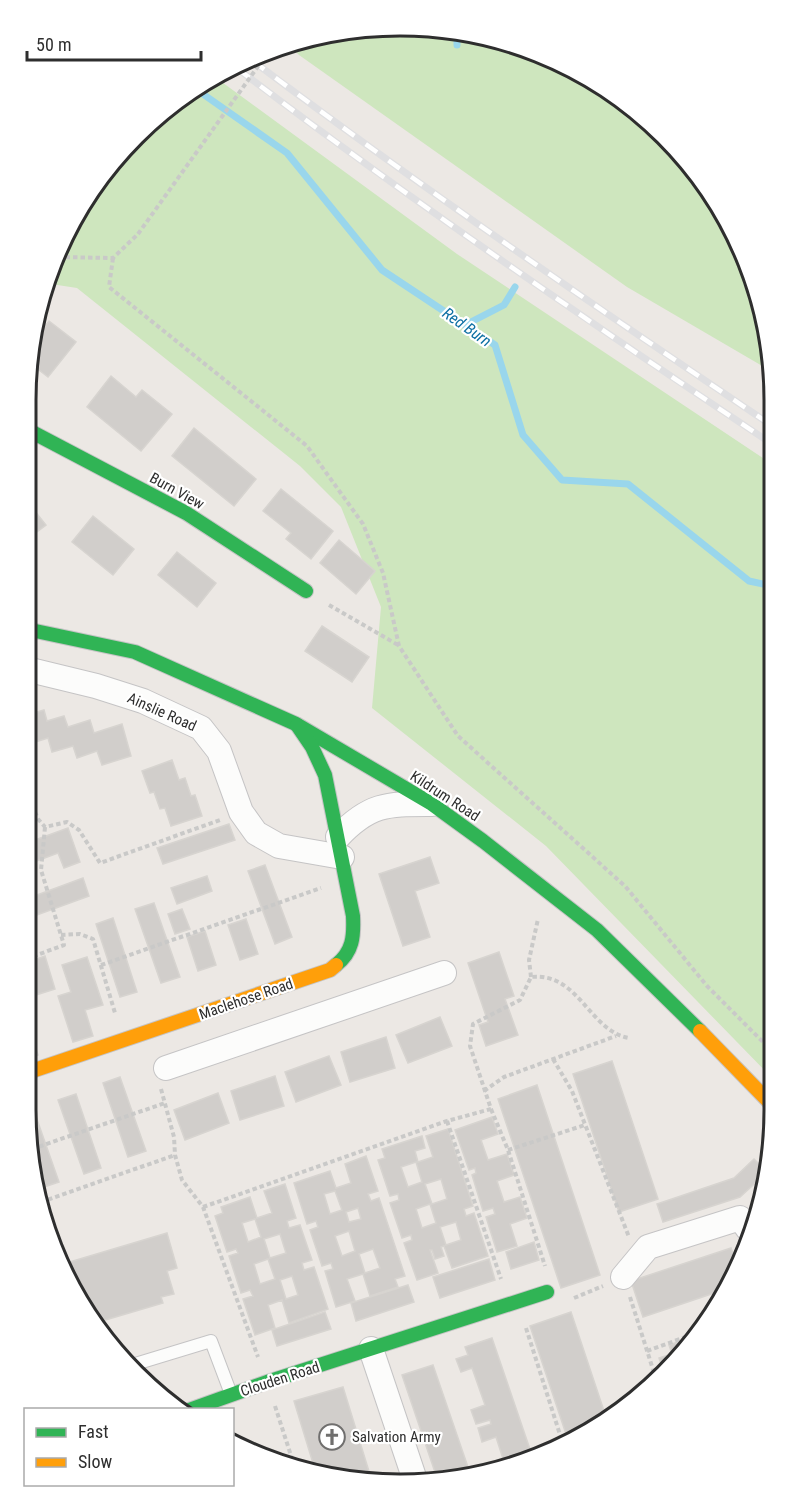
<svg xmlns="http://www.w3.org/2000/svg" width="800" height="1510" viewBox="0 0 800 1510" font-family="'Roboto Condensed',sans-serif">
	<rect width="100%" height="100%" fill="#ece8e4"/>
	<g fill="#cee6be">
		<path d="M425 26 566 64 647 118 711 192 746 257 771 351V371L627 287 299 55 288 44Z"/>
		<path d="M219 80 457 254 772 464 774 1080 546 846 372 708 381 607 341 507 300 466 77 288 51 284 64 234 153 118Z"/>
	</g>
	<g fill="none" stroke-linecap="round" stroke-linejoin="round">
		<g stroke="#99d6ec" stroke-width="7">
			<path d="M457 45V35"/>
			<path d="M200 92 287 153 382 270 495 345 523 435 562 480 628 484 749 581 772 586"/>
			<path d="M465 325 504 305 515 287"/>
		</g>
	</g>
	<g fill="#d1cecb" stroke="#d7d4d0" stroke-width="1.5" fill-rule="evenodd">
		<path d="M49 321 76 342 48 377 30 363 37 336Z"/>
		<path d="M111 376 136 397 142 390 172 414 141 451 87 407Z"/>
		<path d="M194 428 256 479 234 506 172 456Z"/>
		<path d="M281 489 333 531 311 559 286 539 291 533 263 511Z"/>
		<path d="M26 500 46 525 26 540Z"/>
		<path d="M93 516 134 549 113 575 72 542Z"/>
		<path d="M339 540 375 571 356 594 320 563Z"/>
		<path d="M177 552 216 583 197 607 158 575Z"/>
		<path d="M322 626 369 657 352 682 305 651Z"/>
		<path d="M44 710 47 721 64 716 68 727 90 720 94 733 122 724 131 756 102 765 97 751 77 758 73 746 52 752 48 738 26 745V715Z"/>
		<path d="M172 760 179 780 185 778 191 796 195 795 202 816 171 826 165 808 160 809 154 792 150 793 142 771Z"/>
		<path d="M26 814 35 840 68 828 80 862 64 868 58 853 26 865Z"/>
		<path d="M229 824 235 840 163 864 157 848Z"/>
		<path d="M430 857 439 883 415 891 430 937 403 946 379 874Z"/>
		<path d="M265 865 292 937 275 944 248 871Z"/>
		<path d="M207 876 212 891 177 904 171 888Z"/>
		<path d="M83 878 89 896 26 919V899Z"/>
		<path d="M154 903 180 977 161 983 135 909Z"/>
		<path d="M182 909 190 929 175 934 168 914Z"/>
		<path d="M113 918 137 992 120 997 96 924Z"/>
		<path d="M246 919 258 954 240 960 228 925Z"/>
		<path d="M205 931 216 965 198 971 187 937Z"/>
		<path d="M499 952 514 996 505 999 518 1035 486 1046 479 1025 488 1022 468 963Z"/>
		<path d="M45 956 55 989 36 995 26 963Z"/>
		<path d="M87 957 103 1005 85 1010 93 1036 73 1042 58 996 71 992 62 965Z"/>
		<path d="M26 1017 38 1055 26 1059Z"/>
		<path d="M440 1017 452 1046 408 1063 396 1035Z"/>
		<path d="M386 1037 395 1068 350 1082 341 1052Z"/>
		<path d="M329 1056 341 1085 296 1102 285 1072Z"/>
		<path d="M612 1061 658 1199 619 1212 573 1074Z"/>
		<path d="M275 1076 284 1106 240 1120 231 1091Z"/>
		<path d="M120 1077 146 1151 128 1157 103 1083Z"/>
		<path d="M537 1085 600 1275 561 1288 498 1099Z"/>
		<path d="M218 1093 229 1123 185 1140 174 1110Z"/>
		<path d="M76 1094 101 1168 84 1174 58 1100Z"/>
		<path d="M33 1108 59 1182 41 1188 36 1173 26 1111Z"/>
		<path d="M492 1117 498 1134 481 1140 488 1160 507 1154 514 1175 497 1181 504 1202 520 1197 527 1218 510 1224 517 1246 497 1252 486 1217 495 1214 493 1208 483 1211 472 1175 476 1173 475 1168 469 1170 455 1130Z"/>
		<path d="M448 1129 473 1206 464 1209 466 1216 474 1213 488 1256 452 1268 444 1246 441 1247 444 1256 435 1259 432 1250H430L438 1273 417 1280 404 1243 412 1240 411 1235 402 1238 390 1203 399 1200 398 1194 390 1196 378 1160 385 1158 382 1149 422 1136 425 1148 415 1151 418 1162 433 1157 426 1136ZM416 1162 422 1182 408 1187 401 1167ZM441 1179 447 1199 432 1204 425 1184ZM430 1204 436 1223 422 1228 416 1209ZM456 1222 461 1240 446 1245 440 1227Z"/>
		<path d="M366 1156 378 1191 368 1194 371 1201 379 1198 405 1276 395 1279 398 1287 370 1296 363 1274 347 1279 355 1301 336 1307 325 1271 333 1269 331 1263 322 1266 310 1230 318 1227 316 1221 307 1224 294 1183 330 1171 336 1188 351 1183 345 1164ZM335 1191 342 1210 330 1214 324 1194ZM358 1208 361 1219 349 1222 346 1212ZM349 1231 355 1251 342 1256 335 1236ZM373 1249 380 1268 365 1273 359 1254Z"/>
		<path d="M754 1159 764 1169 763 1176 740 1197 663 1222 657 1204 734 1178Z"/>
		<path d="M285 1184 296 1218 287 1221 289 1228 300 1225 312 1260 302 1263 304 1270 314 1267 328 1309 289 1323 282 1300 268 1305 275 1328 255 1335 243 1299 253 1296 250 1290 241 1293 229 1256 238 1253 236 1249 227 1252 215 1216 223 1213 221 1207 250 1197 257 1218 272 1213 264 1191ZM255 1219 261 1237 248 1242 242 1223ZM280 1234 286 1253 270 1258 264 1239ZM268 1259 275 1279 260 1284 254 1264ZM292 1276 298 1295 286 1299 280 1280Z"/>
		<path d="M167 1233 177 1268 167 1271 174 1294 161 1297 163 1303 95 1323 63 1264Z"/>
		<path d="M534 1242 539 1260 511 1269 506 1252Z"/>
		<path d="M731 1248 738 1268 736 1276 726 1289 643 1317 631 1281Z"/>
		<path d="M489 1259 495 1280 440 1298 433 1277Z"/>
		<path d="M408 1285 414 1302 356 1321 351 1303Z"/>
		<path d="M325 1312 331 1329 277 1346 272 1330Z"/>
		<path d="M571 1312 606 1417 568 1440 530 1326Z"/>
		<path d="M492 1338 533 1458 505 1465 496 1437 482 1442 478 1428 491 1424 490 1420 476 1424 471 1410 485 1405 472 1368 461 1372 456 1359 468 1355 465 1347Z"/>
		<path d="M687 1339 664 1370H663L659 1358 672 1354 669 1345Z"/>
		<path d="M433 1365 470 1473 438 1481 402 1375Z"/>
		<path d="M343 1387 371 1478 316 1473 294 1401Z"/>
	</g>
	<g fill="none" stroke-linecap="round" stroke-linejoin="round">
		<g stroke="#c5c4c5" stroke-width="14">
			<path id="lane" d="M132 1365 211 1341 231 1394"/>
		</g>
		<g stroke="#c5c4c5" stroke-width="26">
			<g id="street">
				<path d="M26 669 96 686 143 701 201 728 219 751 241 812 256 833 279 846 342 857"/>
				<path d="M338 837C370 803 388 804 432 804"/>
				<path d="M166 1068 444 973"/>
				<path d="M623 1277 648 1247 740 1218 748 1229"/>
				<path d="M371 1349 416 1483"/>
			</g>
		</g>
		<g stroke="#c5c4c5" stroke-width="16">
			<g id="fast">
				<path d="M26 431 32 432 186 513 306 591"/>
				<path d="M26 629 135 652 296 724 432 804 483 841 597 930 700 1031"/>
				<path d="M297 725 312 747 325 775 353 916C354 936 353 952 336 965"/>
				<path d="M189 1410 267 1382 547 1292"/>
			</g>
		</g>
		<g stroke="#c5c4c5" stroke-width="16">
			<g id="slow">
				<path d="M700 1031 774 1107"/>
				<path d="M26 1073 330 970 336 965"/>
			</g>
		</g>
		<g stroke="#c9c9c8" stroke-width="4" stroke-dasharray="4.5 3" stroke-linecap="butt">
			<path d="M58 257 113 258 138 234"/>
			<path d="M113 258 109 287 307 446 363 524 383 573 399 646 458 736 625 886 707 986 773 1052"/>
			<path d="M329 605 398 645"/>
			<path d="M26 791 38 819 45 827 67 822 79 830 100 863 220 820"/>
			<path d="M61 935 80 934 93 939 115 1013"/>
			<path d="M26 959 64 945 41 870 45 827"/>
			<path d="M101 965 321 888"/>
			<path d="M531 977 529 960 538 919"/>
			<path d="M553 1059 572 1091 629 1237"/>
			<path d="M161 1089 174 1137 175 1155 182 1180 203 1207 258 1357"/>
			<path d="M484 1091 504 1077 616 1036"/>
			<path d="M491 1109 508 1150 545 1266"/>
			<path d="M447 1121 501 1279"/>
			<path d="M32 1149 165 1103"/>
			<path d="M508 1150 585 1125"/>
			<path d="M41 1202 175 1155"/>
			<path d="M203 1207 447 1121 491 1109 470 1046 473 1024 520 1000 531 977C579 972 589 1031 629 1038"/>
			<path d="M630 1297 656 1379"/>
			<path d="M574 1298 603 1286"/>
			<path d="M526 1328 563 1444"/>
			<path d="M647 1351 691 1335"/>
			<path d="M275 1406 295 1468"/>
		</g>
		<use href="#lane" stroke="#fcfcfb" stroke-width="12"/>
		<use href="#street" stroke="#fcfcfb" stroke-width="24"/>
		<use href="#fast" stroke="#30b455" stroke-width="14"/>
		<use href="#slow" stroke="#ff9f0a" stroke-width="14"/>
		<g stroke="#dfdfe1" stroke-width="7">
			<g id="rail">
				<path d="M253 61C422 188 596 307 771 425"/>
				<path d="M238 69C411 201 591 323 772 444"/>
			</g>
		</g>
		<use href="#rail" stroke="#fff" stroke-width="4.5" stroke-dasharray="14" stroke-linecap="butt"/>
		<path stroke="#c9c9c8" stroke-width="4" stroke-dasharray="4.5 3" stroke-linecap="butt" d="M138 234 269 51"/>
	</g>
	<defs>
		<g id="church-ring" transform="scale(1.35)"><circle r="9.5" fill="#fff" stroke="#706f6e" stroke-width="1.5"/><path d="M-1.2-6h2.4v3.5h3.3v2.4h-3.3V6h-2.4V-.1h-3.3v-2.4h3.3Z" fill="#706f6e"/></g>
	</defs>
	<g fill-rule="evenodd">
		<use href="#church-ring" x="332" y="1437"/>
	</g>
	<g text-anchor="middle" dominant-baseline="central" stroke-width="4.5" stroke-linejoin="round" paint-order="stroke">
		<g font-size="15" fill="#2e2e2e" stroke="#fff">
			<text transform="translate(177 491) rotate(29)">Burn View</text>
			<text transform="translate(162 712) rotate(24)">Ainslie Road</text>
			<text transform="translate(445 796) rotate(33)">Kildrum Road</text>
			<text transform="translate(246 999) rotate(-19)">Maclehose Road</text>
			<text transform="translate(280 1379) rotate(-18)">Clouden Road</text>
		</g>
		<g font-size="15" fill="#2e2e2e" stroke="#fff" text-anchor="start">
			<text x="352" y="1437">Salvation Army</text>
		</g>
		<g font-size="16" font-style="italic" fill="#0d6fa3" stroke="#fff">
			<text transform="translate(467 327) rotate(35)">Red Burn</text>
		</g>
	</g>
	<path d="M0 0H800V1510H0ZM400 36H400A364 364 0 0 1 764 400V1110A364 364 0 0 1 400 1474H400A364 364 0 0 1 36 1110V400A364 364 0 0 1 400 36Z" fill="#fff" fill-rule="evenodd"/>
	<path fill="none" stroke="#2e2e2e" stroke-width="3" d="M400 36H400A364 364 0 0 1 764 400V1110A364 364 0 0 1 400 1474H400A364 364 0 0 1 36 1110V400A364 364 0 0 1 400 36Z"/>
	<rect x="24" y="1408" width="210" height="78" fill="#ffffff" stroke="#ababab" stroke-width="1.5"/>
	<rect x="36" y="1428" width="30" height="9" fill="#30b455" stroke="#ababab" stroke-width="1.5"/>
	<text x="78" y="1438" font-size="18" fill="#2e2e2e">Fast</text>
	<rect x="36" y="1458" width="30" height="9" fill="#ff9f0a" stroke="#ababab" stroke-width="1.5"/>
	<text x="78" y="1468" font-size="18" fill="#2e2e2e">Slow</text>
	<path d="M27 51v9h174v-9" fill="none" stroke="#2e2e2e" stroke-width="3"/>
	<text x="36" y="51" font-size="18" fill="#2e2e2e" stroke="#ffffff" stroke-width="4.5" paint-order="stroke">50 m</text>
</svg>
